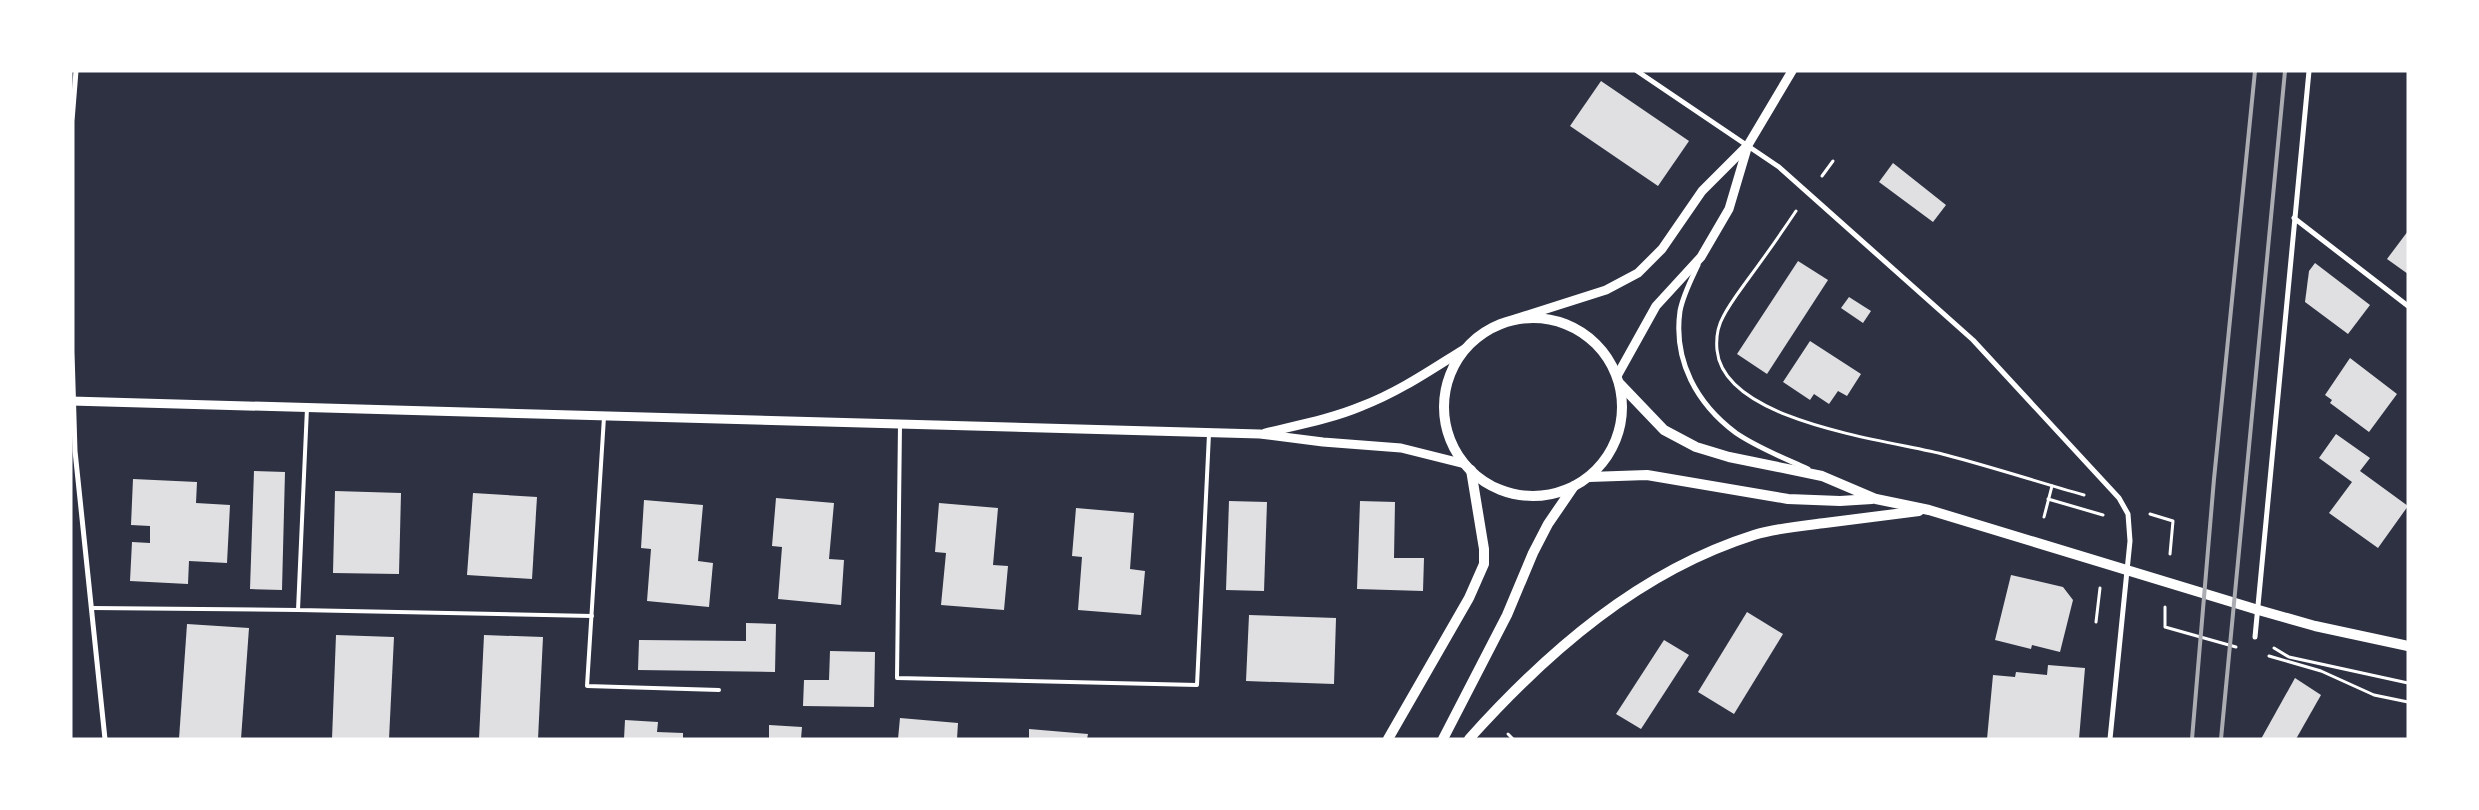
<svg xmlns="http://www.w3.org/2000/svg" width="2479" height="810" viewBox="0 0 2479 810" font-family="Mulish,sans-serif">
	<rect width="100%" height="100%" fill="#2d3142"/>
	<g fill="#e0e0e3">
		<path d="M1601 81 1689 141 1658 186 1570 126Z"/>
		<path d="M1893 163 1946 205 1933 222 1879 182Z"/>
		<path d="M2408 231V274L2387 259Z"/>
		<path d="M1798 261 1828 280 1767 374 1737 354Z"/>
		<path d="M2315 263 2370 305 2348 334 2305 302 2309 271Z"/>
		<path d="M1849 297 1871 311 1863 323 1841 308Z"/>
		<path d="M1810 341 1861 374 1847 396 1838 391 1829 404 1814 394 1810 400 1783 382Z"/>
		<path d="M2350 358 2397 394 2369 432 2330 403 2332 400 2325 395Z"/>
		<path d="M2336 434 2370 458 2360 471 2408 506 2378 548 2329 513 2352 482 2319 458Z"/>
		<path d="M254 471 285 472 282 590 250 589Z"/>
		<path d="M133 479 197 482 196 503 230 505 227 563 189 561 188 584 130 581 132 542 150 543V526L131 525Z"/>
		<path d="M335 491 401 493 399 574 333 573Z"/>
		<path d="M473 493 537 497 532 579 467 575Z"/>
		<path d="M776 498 834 503 829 559 844 560 841 605 778 599 782 547 772 546Z"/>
		<path d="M644 500 703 505 698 561 713 563 709 607 647 601 651 549 641 548Z"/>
		<path d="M1229 501 1267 502 1264 591 1226 590Z"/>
		<path d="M1360 501 1395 502 1394 558H1424L1423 591 1357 589Z"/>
		<path d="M939 503 998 508 993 565 1008 566 1004 610 941 605 946 553 935 552Z"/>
		<path d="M1076 508 1134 513 1130 569 1145 571 1141 615 1078 610 1082 557 1072 556Z"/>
		<path d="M2011 575 2063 587 2073 600 2060 652 2032 645 2031 649 1995 640Z"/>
		<path d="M1747 612 1783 634 1734 714 1698 692Z"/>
		<path d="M1249 615 1336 618 1334 684 1246 681Z"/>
		<path d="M746 623 776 624 775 672 638 670 639 640 746 641Z"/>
		<path d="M187 624 249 628 241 739H179Z"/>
		<path d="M336 635 394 637 389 739H332Z"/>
		<path d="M484 635 543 637 538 739H479Z"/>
		<path d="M1664 640 1689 655 1641 729 1616 714Z"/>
		<path d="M830 651 875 652 874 707 803 706 804 680H829Z"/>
		<path d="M2048 665 2085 668 2079 739H1987L1993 675 2015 677 2016 672 2047 675Z"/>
		<path d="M2295 678 2321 695 2296 739H2261Z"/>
		<path d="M900 718 958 723 957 739H898Z"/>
		<path d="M625 720 658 722 657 732 683 733V739H624Z"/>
		<path d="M769 725 802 727 801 739H769Z"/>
		<path d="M1029 729 1088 734 1087 739H1029Z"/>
	</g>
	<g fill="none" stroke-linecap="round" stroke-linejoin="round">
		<g stroke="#fff" stroke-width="3">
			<path d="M1822 176 1833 161"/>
			<path d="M1796 211C1780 235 1763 259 1746 282 1738 293 1729 305 1723 317 1718 326 1716 339 1717 350 1724 423 1890 440 1946 455 1992 467 2038 482 2084 495"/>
			<path d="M2048 499 2103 515"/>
			<path d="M2150 514 2173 521 2170 554"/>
			<path d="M2044 517 2052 486"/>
			<path d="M2165 607V627L2236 647"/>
			<path d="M2096 622 2100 588"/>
			<path d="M2274 648 2289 657 2408 683"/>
			<path d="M2269 656 2321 671 2374 695 2408 702"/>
			<path d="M1508 734 1513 739"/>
		</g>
		<g stroke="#fff" stroke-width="4">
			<path d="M307 408 298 610 592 616"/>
			<path d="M604 417 587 686 719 690"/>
			<path d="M900 425 897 678 1197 685 1209 434"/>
			<path d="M92 608 298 610"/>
		</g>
		<g stroke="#fff" stroke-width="5">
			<path d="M76 71 72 121V352L75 451 105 739"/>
			<path d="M1637 71 1779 167 1973 340 2119 498 2128 514 2130 541 2110 739"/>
			<path d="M2294 218 2408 306"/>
			<path d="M1698 265C1691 280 1683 295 1680 311 1673 361 1697 404 1736 433 1758 448 1784 458 1808 469"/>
			<path d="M2255 637 2309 71"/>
		</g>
		<g stroke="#fff" stroke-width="9">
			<path d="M1515 319 1606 290 1638 273 1662 249 1702 191 1746 147"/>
			<path d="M1617 376 1656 306 1701 257 1729 209 1748 145 1792 71"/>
			<path d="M71 401 1260 434 1323 442 1401 448 1465 464"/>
			<path d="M1265 433C1298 425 1331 419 1362 406 1399 392 1432 369 1466 348"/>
		</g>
		<g stroke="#fff" stroke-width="10">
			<circle cx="1533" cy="407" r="89"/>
			<path d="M1620 384 1664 430 1696 447 1729 457 1822 476 1876 499 1929 510 2255 609 2315 626 2408 646"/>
			<path d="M1589 477 1647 475 1788 499 1840 501 1872 499"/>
			<path d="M1388 739 1469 598 1484 564V549L1471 470"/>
			<path d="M1443 739 1507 615 1533 553 1548 524 1574 486"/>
			<path d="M1469 739C1548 651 1640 571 1754 535 1777 528 1801 526 1825 523 1856 519 1887 515 1919 511"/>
		</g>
		<g stroke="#abadb3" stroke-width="4">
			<path d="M2192 739 2214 479 2255 71"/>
			<path d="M2221 739 2285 71"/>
		</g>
	</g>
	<rect width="2479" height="810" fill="none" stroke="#ffffff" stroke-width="145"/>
</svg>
